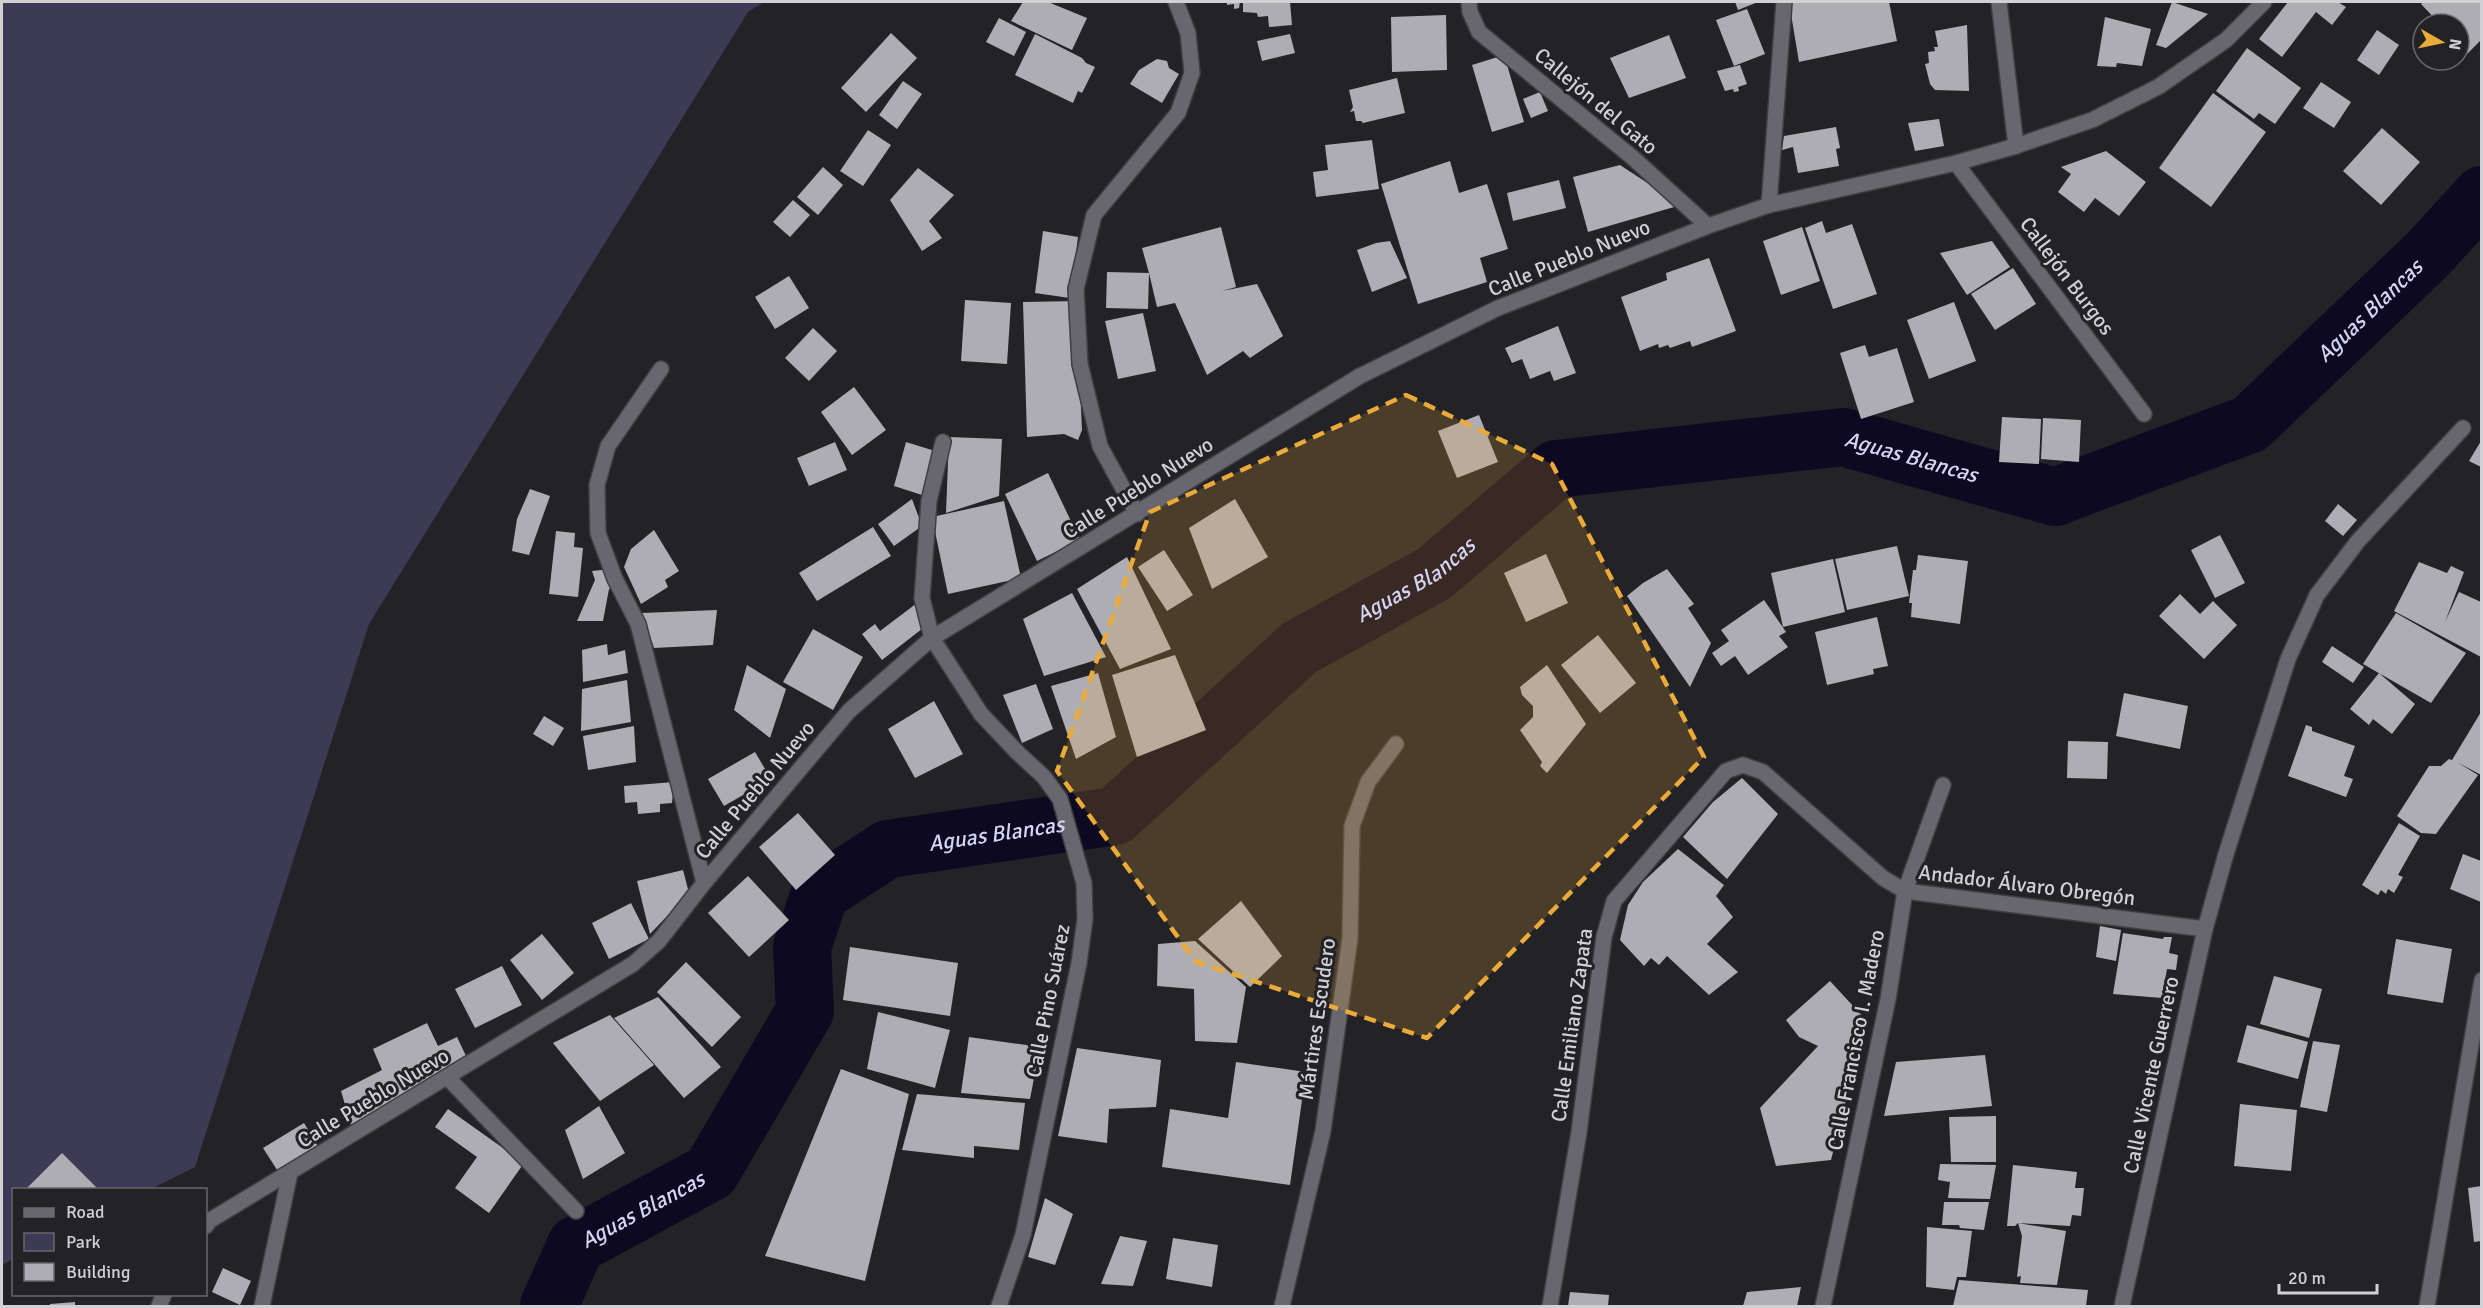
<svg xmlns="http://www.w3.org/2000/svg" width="2483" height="1308" viewBox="0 0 2483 1308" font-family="Signika,sans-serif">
	<rect width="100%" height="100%" fill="#222227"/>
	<path fill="#3c3a55" d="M2 2H764L748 12 369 624 195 1167 151 1189 14 1190 13 1259 2 1265Z"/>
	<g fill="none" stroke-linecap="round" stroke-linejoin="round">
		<path stroke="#0d0920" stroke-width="58" id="s1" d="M549 1306 576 1245 711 1172 805 1011 802 947 820 893 888 849 1115 816 1299 648 1435 573 1556 469 1843 437 2055 497 2250 424 2427 255 2482 195"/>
	</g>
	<g fill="#adadb3">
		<path d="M1023 2H1048L1087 18 1072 50 1011 21Z"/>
		<path d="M1227 2H1240L1239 8 1234 9V4L1227 5Z"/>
		<path d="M1243 2H1290L1292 25 1269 27 1268 16 1258 17 1257 13 1243 12Z"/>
		<path d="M1735 2H1758L1738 10Z"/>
		<path d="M1789 2H1889L1897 41 1799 62Z"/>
		<path d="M2172 2 2208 14 2166 48 2156 45Z"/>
		<path d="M2288 2H2338L2346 7 2332 25 2316 12 2282 57 2259 39Z"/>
		<path d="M2423 2H2481V40L2467 54 2459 45V24H2440L2421 4Z"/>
		<path d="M1747 9 1765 54 1734 66 1716 20Z"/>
		<path d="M1446 15 1447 70 1392 72 1391 17Z"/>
		<path d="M2105 17 2151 29 2142 66 2117 63 2116 67 2097 66Z"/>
		<path d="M999 18 1026 32 1014 56 986 42Z"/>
		<path d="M1967 25 1969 91 1935 90 1930 84 1925 64 1929 63 1928 52 1935 51 1934 47H1938L1935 31Z"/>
		<path d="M2377 30 2399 45 2379 75 2357 60Z"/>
		<path d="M891 33 917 58 866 112 841 88Z"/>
		<path d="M1035 34 1082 58 1086 63 1095 67 1082 93 1078 91 1073 103 1015 75Z"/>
		<path d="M1290 34 1295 53 1262 61 1257 41Z"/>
		<path d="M1669 35 1686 78 1629 98 1610 58Z"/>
		<path d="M2247 48 2301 88 2275 124 2259 113 2254 119 2216 91Z"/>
		<path d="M1504 55 1524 122 1492 132 1472 65Z"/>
		<path d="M1157 59 1167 61 1169 68 1179 74 1162 103 1130 84 1139 70Z"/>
		<path d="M1740 65 1747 84 1738 87 1739 91 1734 92 1733 89 1725 91 1717 71Z"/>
		<path d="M1397 78 1405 113 1363 123 1361 121H1356L1354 111 1350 112 1353 107 1349 90Z"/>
		<path d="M903 81 922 94 897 129 879 115Z"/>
		<path d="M2321 82 2351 102 2334 128 2303 108Z"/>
		<path d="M1540 92 1548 111 1531 118 1523 99Z"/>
		<path d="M2213 93 2266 132 2211 207 2159 168Z"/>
		<path d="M1939 119 1944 146 1915 151 1908 123Z"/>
		<path d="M1836 127 1840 148 1836 149 1839 166 1798 173 1793 147 1782 150 1784 136Z"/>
		<path d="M2382 128 2420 162 2381 205 2343 171Z"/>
		<path d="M868 130 891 145 863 186 840 171Z"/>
		<path d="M1372 140 1379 189 1316 197 1313 172 1328 170 1325 145Z"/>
		<path d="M2106 151 2146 182 2119 216 2095 198 2084 212 2058 192 2071 174 2061 167Z"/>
		<path d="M1450 161 1459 193 1487 184 1508 249 1480 258 1487 282 1418 304 1381 184Z"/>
		<path d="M1620 165 1681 205 1588 232 1573 177Z"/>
		<path d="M823 167 843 185 818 215 797 197Z"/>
		<path d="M918 168 954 195 929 221 942 238 922 251 890 200Z"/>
		<path d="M1559 180 1566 208 1513 221 1507 193Z"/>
		<path d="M793 200 810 215 790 237 773 222Z"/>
		<path d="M1822 221 1826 233 1852 224 1877 294 1833 309 1805 228Z"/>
		<path d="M1221 227 1236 287 1222 291 1257 284 1283 336 1250 358 1243 351 1207 375 1175 303 1157 307 1149 273 1148 309 1106 308 1107 272 1149 273 1142 248Z"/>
		<path d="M1802 227 1820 281 1781 295 1763 241Z"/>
		<path d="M1043 231 1078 237 1070 298 1035 293Z"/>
		<path d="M1390 241 1407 278 1372 292 1357 250 1376 243Z"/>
		<path d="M1992 241 2010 267 1967 295 1940 253Z"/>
		<path d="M1709 258 1736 331 1692 347 1690 341 1670 348 1668 345 1659 348 1658 344 1640 351 1621 297 1667 280 1666 273Z"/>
		<path d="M2013 268 2036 304 1995 330 1971 294Z"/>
		<path d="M789 276 809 308 775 329 755 297Z"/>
		<path d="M965 300 1011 303 1007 364 961 361Z"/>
		<path d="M1076 301 1082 430 1078 440 1064 434 1027 437 1023 302Z"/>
		<path d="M1954 302 1976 361 1929 379 1907 320Z"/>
		<path d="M1143 313 1156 371 1118 379 1105 321Z"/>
		<path d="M1558 326 1576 373 1554 381 1550 371 1530 379 1522 359 1512 363 1505 348Z"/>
		<path d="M813 328 837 351 809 381 785 358Z"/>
		<path d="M1865 345 1869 357 1897 348 1914 402 1861 419 1840 353Z"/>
		<path d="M854 387 886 430 852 455 821 412Z"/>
		<path d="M1479 415 1498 462 1457 478 1438 431Z"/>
		<path d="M2002 417 2041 419 2039 464 1999 462Z"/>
		<path d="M2043 418 2081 420 2079 462 2041 459Z"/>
		<path d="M949 437 1002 439 999 496 946 513Z"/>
		<path d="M2481 441V467L2469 461Z"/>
		<path d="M835 442 847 470 809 486 797 458Z"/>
		<path d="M906 442 935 451 922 495 894 486Z"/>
		<path d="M1048 473 1080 540 1037 561 1005 494Z"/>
		<path d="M530 489 550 496 529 555 512 551 517 519Z"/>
		<path d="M912 499 922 526 894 546 878 524Z"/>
		<path d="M1235 499 1268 557 1212 589 1189 528Z"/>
		<path d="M1004 501 1021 578 948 594 932 517Z"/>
		<path d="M2338 504 2357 520 2343 536 2325 521Z"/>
		<path d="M873 527 891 556 817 601 799 573Z"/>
		<path d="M654 530 679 571 665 580 668 587 641 604 624 567 631 549Z"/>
		<path d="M556 531 575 533 574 547 583 548 578 597 549 594Z"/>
		<path d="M2220 535 2245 583 2215 598 2191 550Z"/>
		<path d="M1897 546 1909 596 1847 610 1835 559Z"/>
		<path d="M1164 550 1193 595 1167 611 1138 567Z"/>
		<path d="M1546 554 1568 603 1526 622 1504 573Z"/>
		<path d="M1918 555 1968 561 1960 624 1911 617 1912 603H1909L1913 570H1916Z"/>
		<path d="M1127 557 1171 649 1120 669 1077 589Z"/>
		<path d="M1833 559 1845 612 1783 627 1771 573Z"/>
		<path d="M2419 562 2447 573 2451 566 2464 572 2445 622 2459 592 2481 602V657L2394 611Z"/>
		<path d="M611 569 613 588 609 589 603 621H577L595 580 592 571Z"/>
		<path d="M1667 569 1694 604 1688 608 1711 643 1690 687 1627 596 1643 583Z"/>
		<path d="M1072 593 1106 657 1044 676 1023 619Z"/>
		<path d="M2180 594 2200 614 2213 601 2237 625 2204 659 2159 616Z"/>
		<path d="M921 600 927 625 882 660 862 634 875 624 880 631Z"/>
		<path d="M1764 600 1786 632 1779 636 1788 647 1748 675 1735 656 1721 666 1712 653 1729 641 1721 630Z"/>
		<path d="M717 610 713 645 654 648 642 613Z"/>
		<path d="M2396 613 2466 653 2431 703 2363 664Z"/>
		<path d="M1877 617 1888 666 1873 669 1874 674 1827 685 1815 632Z"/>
		<path d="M813 629 863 657 833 710 783 682Z"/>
		<path d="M1598 635 1636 683 1600 713 1561 665Z"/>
		<path d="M607 644 608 655 625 650 628 673 583 682 582 650Z"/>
		<path d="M2332 646 2364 667 2353 683 2322 662Z"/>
		<path d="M1175 655 1206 730 1137 757 1112 675Z"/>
		<path d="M747 665 786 689 770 738 734 710Z"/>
		<path d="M1547 665 1586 724 1547 773 1540 766 1542 762 1520 730 1533 717V706L1522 695 1520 687Z"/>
		<path d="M1098 673 1116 737 1076 759 1051 686Z"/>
		<path d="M2379 673 2415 704 2392 734 2373 719 2369 725 2350 709Z"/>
		<path d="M627 680 631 722 581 731 582 689Z"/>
		<path d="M1036 684 1053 729 1022 743 1003 695Z"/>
		<path d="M2124 693 2188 706 2180 749 2116 736Z"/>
		<path d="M934 701 963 754 915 778 888 729Z"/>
		<path d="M2481 712V775L2457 762 2478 775 2436 834 2421 833 2397 816 2429 766H2441L2449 759 2452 760Z"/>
		<path d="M544 716 564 728 553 746 533 734Z"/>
		<path d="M2306 725 2312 727V731L2355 746 2344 776 2353 779 2346 797 2288 776Z"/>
		<path d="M634 726 636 762 588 770 583 736Z"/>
		<path d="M2068 741 2108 742 2107 779 2067 778Z"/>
		<path d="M755 752 771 779 724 806 708 779Z"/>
		<path d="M1742 778 1778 814 1727 879 1683 837 1713 802Z"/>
		<path d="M674 782 672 803 660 804V812L638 814 637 802 625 803 624 786Z"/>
		<path d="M798 813 835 855 796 890 759 847Z"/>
		<path d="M2399 823 2420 836 2398 875 2403 877 2394 893 2388 889 2386 894 2381 890 2378 895 2362 885Z"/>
		<path d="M1678 849 1724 885 1716 896 1733 917 1707 944 1738 972 1709 995 1667 956 1659 965 1651 958 1644 966 1620 940 1628 905 1643 882Z"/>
		<path d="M2463 854 2481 861V902L2450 889Z"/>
		<path d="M683 870 689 893 650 934 637 881Z"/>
		<path d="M748 876 789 920 749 957 708 913Z"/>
		<path d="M1241 901 1282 956 1250 987 1198 939Z"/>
		<path d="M631 903 649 939 609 959 592 923Z"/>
		<path d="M2100 926 2121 930 2116 961 2096 957Z"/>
		<path d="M2123 933 2163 939 2164 937H2172L2169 953 2178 955 2176 970 2167 969 2162 998 2113 994Z"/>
		<path d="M542 934 574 973 542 1000 510 960Z"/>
		<path d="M2396 939 2452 949 2443 1003 2387 994Z"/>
		<path d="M1195 941 1246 987 1237 1043 1195 1041 1194 989 1157 986 1158 944Z"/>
		<path d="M850 947 958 963 950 1016 843 1000Z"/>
		<path d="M686 962 741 1017 712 1047 657 992Z"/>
		<path d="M502 966 522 1005 475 1028 455 989Z"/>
		<path d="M2274 976 2322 989 2309 1038 2260 1024Z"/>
		<path d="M1830 981 1866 1020 1831 1160 1776 1166 1760 1108 1818 1046 1799 1037 1786 1020Z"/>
		<path d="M658 997 721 1067 684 1098 614 1018Z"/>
		<path d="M878 1012 950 1030 935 1088 867 1069Z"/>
		<path d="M610 1015 654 1065 600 1101 553 1043Z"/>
		<path d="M427 1023 438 1046 457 1037 467 1058 351 1125 341 1091 382 1070 373 1049Z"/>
		<path d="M2247 1025 2308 1042 2298 1079 2237 1062Z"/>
		<path d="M969 1037 1040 1047 1030 1099 961 1093Z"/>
		<path d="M2313 1041 2340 1045 2327 1112 2300 1107Z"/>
		<path d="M1077 1048 1161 1060 1156 1107 1109 1109 1107 1143 1058 1136Z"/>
		<path d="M1985 1055 1992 1106 1884 1116 1896 1062Z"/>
		<path d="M1236 1062 1306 1072 1290 1185 1162 1167 1170 1109 1228 1118Z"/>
		<path d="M841 1069 909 1094 865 1281 765 1256Z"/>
		<path d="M917 1094 1025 1103 1019 1150 974 1146V1158L902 1150Z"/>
		<path d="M2240 1104 2297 1110 2291 1171 2234 1166Z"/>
		<path d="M599 1106 625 1153 583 1179 565 1130Z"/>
		<path d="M448 1109 524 1163 489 1213 455 1188 477 1157 435 1127Z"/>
		<path d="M1996 1116V1162H1951L1949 1117Z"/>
		<path d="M304 1123 321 1151 281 1176 263 1148Z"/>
		<path d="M62 1153 96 1187 94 1190H25Z"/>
		<path d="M1940 1164 1996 1165 1990 1199 1948 1198 1950 1182 1938 1180Z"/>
		<path d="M2013 1165 2077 1172 2075 1188H2084L2081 1216 2072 1215 2070 1226 2018 1223 2066 1231 2057 1285 2020 1283 2021 1276 2017 1277 2022 1236 2018 1223 2015 1226H2007Z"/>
		<path d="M2481 1186V1241L2474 1242 2468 1188Z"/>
		<path d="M1045 1198 1073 1214 1055 1265 1028 1257Z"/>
		<path d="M1944 1202H1989L1984 1230 1960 1228 1959 1225H1942Z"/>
		<path d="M1927 1227 1972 1231 1966 1277H1957L1954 1290 1926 1287Z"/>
		<path d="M1120 1236 1147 1241 1133 1286 1101 1284Z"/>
		<path d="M1173 1238 1218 1245 1212 1287 1166 1279Z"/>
		<path d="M223 1268 251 1281 240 1305 212 1292Z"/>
		<path d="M1959 1280 2088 1290 2086 1306H1953Z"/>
		<path d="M1801 1287 1797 1306H1743L1747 1292Z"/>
		<path d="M1570 1292 1609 1295 1608 1306H1568Z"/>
		<path d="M75 1302V1306H50V1304Z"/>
	</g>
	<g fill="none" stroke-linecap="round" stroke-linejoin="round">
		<g stroke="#3f3e43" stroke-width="18">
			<g id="minor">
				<path d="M1469 2 1470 12 1479 32 1632 157 1708 226"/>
				<path d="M1999 2 2016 146"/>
				<path d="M1956 163 2144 414"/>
				<path d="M1769 205 1784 2"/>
				<path d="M661 369 608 446 597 485 598 533 615 579 638 624 704 883"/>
				<path d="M943 442 929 501 922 598 932 638 981 714 1017 752 1044 777 1060 799 1084 883 1085 919 1079 963 1023 1235 999 1306"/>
				<path d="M1137 514 1100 446 1080 364 1076 289 1094 215 1178 113 1192 73 1188 33 1176 2"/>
				<path d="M447 1077 576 1211"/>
				<path d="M206 1226 209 1221 633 964 659 941 704 883 849 711 932 638 1360 376 1498 308 1708 226 1769 205 1956 163 2016 146 2092 120 2158 87 2226 40 2264 2"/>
				<path d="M159 1306 164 1294"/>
				<path d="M262 1306 290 1173"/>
				<path d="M1282 1306 1323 1131 1350 938 1352 826 1368 782 1396 744"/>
				<path d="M1550 1306 1579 1132 1604 937 1614 901 1726 771 1743 765 1763 772 1883 878 1905 891 2205 929"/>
				<path d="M1823 1306 1888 999 1905 891 1943 785"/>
				<path d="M2122 1306 2205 929 2226 854 2288 659 2317 595 2358 541 2463 428"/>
				<path d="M2427 1306 2482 980"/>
			</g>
		</g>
		<use href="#minor" stroke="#67676d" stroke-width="15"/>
	</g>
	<path fill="#ebaa39" fill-opacity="0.2" stroke="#ebaa39" stroke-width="4.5" stroke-dasharray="12 8" stroke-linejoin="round" d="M1406 395 1552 464 1704 757 1427 1038 1196 962 1057 771 1150 512Z"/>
	<g text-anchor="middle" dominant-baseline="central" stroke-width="6" stroke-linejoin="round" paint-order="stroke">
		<g font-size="21" fill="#d1d1d4" stroke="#222227">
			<text transform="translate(1596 101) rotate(40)">Callejón del Gato</text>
			<text transform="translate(1569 258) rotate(-22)">Calle Pueblo Nuevo</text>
			<text transform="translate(2067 276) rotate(53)">Callejón Burgos</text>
			<text transform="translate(1138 488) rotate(-32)">Calle Pueblo Nuevo</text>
			<text transform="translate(755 790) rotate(-50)">Calle Pueblo Nuevo</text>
			<text transform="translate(2027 885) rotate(7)">Andador Álvaro Obregón</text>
			<text transform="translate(1048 1001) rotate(-79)">Calle Pino Suárez</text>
			<text transform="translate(1317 1019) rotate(-82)">Mártires Escudero</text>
			<text transform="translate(1572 1025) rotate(-82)">Calle Emiliano Zapata</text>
			<text transform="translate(1856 1040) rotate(-79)">Calle Francisco I. Madero</text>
			<text transform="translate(2151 1075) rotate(-78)">Calle Vicente Guerrero</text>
			<text transform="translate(373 1098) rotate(-31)">Calle Pueblo Nuevo</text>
		</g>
		<g font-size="22" font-style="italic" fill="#d5d4f5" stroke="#222227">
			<text stroke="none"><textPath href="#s1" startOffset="2284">Aguas Blancas</textPath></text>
			<text stroke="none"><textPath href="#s1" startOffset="1762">Aguas Blancas</textPath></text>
			<text stroke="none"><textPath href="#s1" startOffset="1222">Aguas Blancas</textPath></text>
			<text stroke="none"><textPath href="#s1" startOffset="718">Aguas Blancas</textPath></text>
			<text stroke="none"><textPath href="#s1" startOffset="142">Aguas Blancas</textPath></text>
		</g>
	</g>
	<rect width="2483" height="1308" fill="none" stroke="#d1d1d4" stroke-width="6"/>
	<rect x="12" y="1188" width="195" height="108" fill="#222227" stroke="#68686c" stroke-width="1.5"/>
	<rect x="24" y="1208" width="30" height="9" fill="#67676d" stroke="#68686c" stroke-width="1.5"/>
	<text x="66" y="1218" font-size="18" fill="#d1d1d4">Road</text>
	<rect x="24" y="1233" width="30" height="18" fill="#3c3a55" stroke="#68686c" stroke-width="1.5"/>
	<text x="66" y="1248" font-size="18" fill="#d1d1d4">Park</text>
	<rect x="24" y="1263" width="30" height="18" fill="#adadb3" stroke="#68686c" stroke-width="1.5"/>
	<text x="66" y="1278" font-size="18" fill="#d1d1d4">Building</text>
	<g transform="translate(2441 42) rotate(99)"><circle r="28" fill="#222227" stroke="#68686c" stroke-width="1.5"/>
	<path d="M0-4.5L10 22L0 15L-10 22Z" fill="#ebaa39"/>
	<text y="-9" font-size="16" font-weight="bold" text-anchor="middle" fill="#d1d1d4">N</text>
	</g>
	<path d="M2279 1284v9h98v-9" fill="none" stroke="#d1d1d4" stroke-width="3"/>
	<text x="2288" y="1284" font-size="18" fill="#d1d1d4" stroke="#222227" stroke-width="4.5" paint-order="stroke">20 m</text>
</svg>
